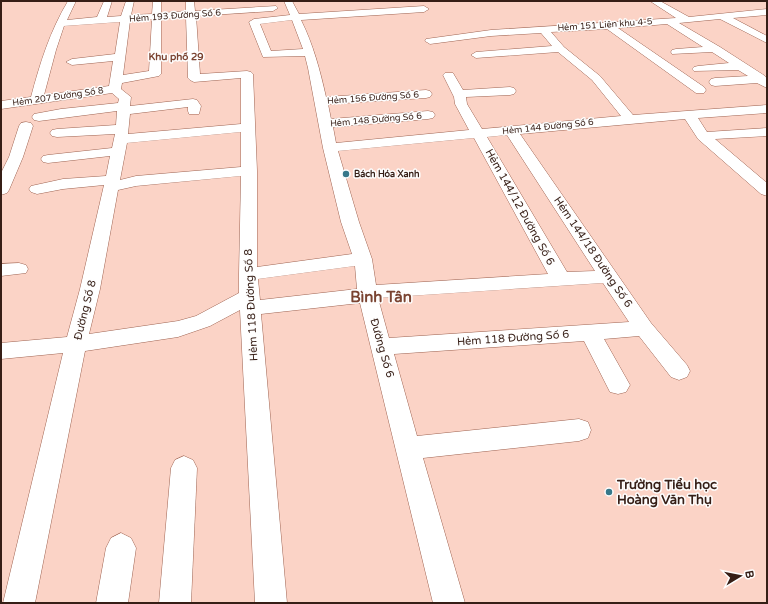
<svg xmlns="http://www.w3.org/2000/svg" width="768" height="604" viewBox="0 0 768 604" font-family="'Varela Round',sans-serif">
	<rect width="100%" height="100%" fill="#fbd3c6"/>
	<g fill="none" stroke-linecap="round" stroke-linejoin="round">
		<g stroke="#9f6452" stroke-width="1">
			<g id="street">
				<path d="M68 1H76L67 20 97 17 104 1H112L107 17 121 16 126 1H134L131 15 152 14 153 1H161V13L186 11V1H194L195 11 276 6 278 8 273 11 196 16 200 74 247 71 251 72 253 74 257 171V267L352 254 341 222 323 148 308 68 305 56 263 57 249 22 254 19 290 15 284 1H292L299 14 424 6 429 9 424 12 301 20C313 44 320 70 326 97L426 90 430 91 432 94 430 97 426 98 328 104 331 119 428 111 433 112 435 115 433 118 428 119 333 127 336 143 469 130 455 104 454 97 443 75 445 73H453L463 90 510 87 514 88 516 91 514 94 510 95 466 97 467 104 482 129 621 116 592 80 558 52 476 58 471 55 476 52 552 46 541 33 491 36 430 44 425 41 426 39 491 30 676 18 650 1H660L689 17 767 9V15L733 18 767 36V43L720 19 679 23 720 47 765 76 767 79V88L757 83 715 86 711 85 709 82 711 79 715 78 748 76 738 70 694 71 692 69 694 67 698 66 729 63 712 52 672 54 671 52 672 50 676 49 703 47 667 24 618 28 704 87 706 90 704 93H696L607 29 551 32 564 47 600 76 633 115 767 105V113L698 118 707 132 767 128V136L715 139 767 183V196L761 194 698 139 685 119 520 134 651 323 687 365 690 371 687 377 679 380 671 377 639 336 604 339 630 385 626 392 618 394 610 392 584 341 394 354 417 436 579 419 588 422 591 430 588 438 579 441 423 458 465 603H433L360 303 261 314 287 603H255L240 310 210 326 178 337 85 351 35 603H3L63 353 1 359V343L67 337 80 289 104 185 63 189 37 194 31 192 29 189 31 186 63 179 106 176 110 156 48 163 43 162 41 159 43 156 48 155 112 148 115 134 57 137 52 136 50 133 52 130 57 129 116 125 117 111 39 121 34 120 32 117 34 114 61 109 118 103 119 99 112 93 1 109V101L31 97C40 63 50 31 68 1ZM186 17 188 78 190 80 194 82 241 78V124L128 134 130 114 188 107V111L189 114H199L201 106 197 100 193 99 130 106 131 97 121 89 122 83 159 76 161 74V19ZM152 19 149 71 123 75 130 21ZM292 20 303 49 271 51 260 24ZM120 22 115 54 72 59 66 62 72 65 113 61 109 86 44 95 56 50 64 26ZM241 132V167L136 176 120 180 127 143ZM507 135 595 271 567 272 487 137ZM474 138 548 274 376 285 372 259 359 222 338 151ZM241 176 239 274V293L196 316 178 321 89 334 100 289 118 190 136 186ZM355 266 357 289 260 300 258 279ZM603 283 629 322 389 338 378 298Z"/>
				<path d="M26 122 31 123 33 126 23 157 9 190 7 193 1 195V173L9 157 19 126 21 123Z"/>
				<path d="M19 263 26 265 28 269 26 273 1 276V264Z"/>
				<path d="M184 456 193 460 197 468 191 603H159L171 468 175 460Z"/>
				<path d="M121 533 131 538 136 548 128 603H96L106 548 111 538Z"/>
			</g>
		</g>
		<use href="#street" fill="#fff" fill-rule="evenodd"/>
	</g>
	<g fill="#37788a" stroke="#fefefe" stroke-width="1.5">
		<circle cx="346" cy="174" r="4"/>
		<circle cx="609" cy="492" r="4"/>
	</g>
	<g text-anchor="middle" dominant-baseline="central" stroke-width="3" stroke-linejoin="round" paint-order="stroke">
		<g font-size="9" fill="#361e16" stroke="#fefefe">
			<text transform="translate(175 16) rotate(-4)">Hẻm 193 Đường Số 6</text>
			<text transform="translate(605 25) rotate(-4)">Hẻm 151 Liên khu 4-5</text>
			<text transform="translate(58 97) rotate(-8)">Hẻm 207 Đường Số 8</text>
			<text transform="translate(373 98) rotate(-4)">Hẻm 156 Đường Số 6</text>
			<text transform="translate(376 120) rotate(-5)">Hẻm 148 Đường Số 6</text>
			<text transform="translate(548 127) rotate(-6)">Hẻm 144 Đường Số 6</text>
		</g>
		<g font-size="9" font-weight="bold" fill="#361e16" stroke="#fefefe" text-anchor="start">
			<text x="354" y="174">Bách Hóa Xanh</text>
		</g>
		<g font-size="10" font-weight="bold" fill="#7a4331" stroke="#fefefe">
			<text x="176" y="57">Khu phố 29</text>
		</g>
		<g font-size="11" fill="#361e16" stroke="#fefefe">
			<text transform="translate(520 207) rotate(61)">Hẻm 144/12 Đường Số 6</text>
			<text transform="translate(593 252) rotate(56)">Hẻm 144/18 Đường Số 6</text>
			<text transform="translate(251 305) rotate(-93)">Hẻm 118 Đường Số 8</text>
			<text transform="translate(85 310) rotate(-76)">Đường Số 8</text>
			<text transform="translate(513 338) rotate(-4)">Hẻm 118 Đường Số 6</text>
			<text transform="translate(382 348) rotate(74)">Đường Số 6</text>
		</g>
		<g font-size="13" font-weight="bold" fill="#361e16" stroke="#fefefe" text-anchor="start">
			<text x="617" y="485">Trường Tiểu học<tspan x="617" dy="15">Hoàng Văn Thụ</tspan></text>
		</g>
		<g font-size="15" font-weight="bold" fill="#7a4331" stroke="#fefefe">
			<text x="381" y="297">Bình Tân</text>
		</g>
	</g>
	<rect width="768" height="604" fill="none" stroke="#361e16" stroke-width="4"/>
	<g transform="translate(740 576) rotate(80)" stroke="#fefefe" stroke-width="3" paint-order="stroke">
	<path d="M0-3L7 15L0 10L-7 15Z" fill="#361e16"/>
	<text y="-6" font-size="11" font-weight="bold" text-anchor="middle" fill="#361e16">B</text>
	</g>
</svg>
